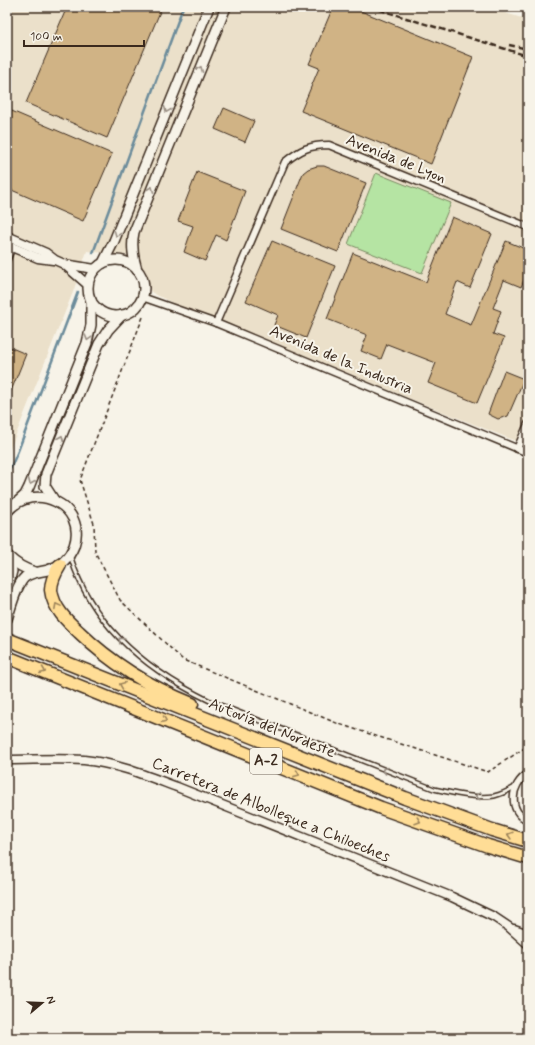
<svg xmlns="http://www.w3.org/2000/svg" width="535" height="1045" viewBox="0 0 535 1045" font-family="Mynerve,sans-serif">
	<rect width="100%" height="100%" fill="#f7f3e8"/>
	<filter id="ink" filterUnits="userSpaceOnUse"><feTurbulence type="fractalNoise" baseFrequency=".025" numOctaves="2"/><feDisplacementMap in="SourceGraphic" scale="8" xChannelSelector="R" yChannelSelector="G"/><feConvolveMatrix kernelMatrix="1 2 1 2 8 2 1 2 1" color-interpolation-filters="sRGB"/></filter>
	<g filter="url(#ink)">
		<path fill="#ebe0ca" d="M7 7H486L528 20V446L176 305 151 292 132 256 87 251 73 292 7 457Z"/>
		<path fill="#b5e4a3" stroke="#788760" d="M376 173 451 203 422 273 348 244Z"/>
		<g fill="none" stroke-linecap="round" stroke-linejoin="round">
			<g stroke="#6c8c9b" stroke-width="2.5">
				<path d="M93 253 183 7"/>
				<path d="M7 476 18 451 78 292"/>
			</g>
		</g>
		<g fill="#d0b385" stroke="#3b2a1e">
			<path d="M67 7H162L107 138 26 103Z"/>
			<path d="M333 7H351L473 57 431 164 301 111 319 68 309 64Z"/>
			<path d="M224 108 254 121 245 142 215 129Z"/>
			<path d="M7 109 112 154 83 221 7 188Z"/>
			<path d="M317 166H324L366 183 338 252 281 229 303 173 308 169Z"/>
			<path d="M197 172 245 191 226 240 216 235 205 261 184 252 193 226 178 221Z"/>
			<path d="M452 217 492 234 470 288 457 282 445 314 471 325 506 241 528 250V270L521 287 504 280 493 308 501 311 493 334 504 338 477 403 428 383 436 363 387 344 381 359 361 351 367 335 327 319 353 253 426 282Z"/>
			<path d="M272 241 308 256V255L335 266 306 338 274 325 278 315 246 301Z"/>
			<path d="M7 346 26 354 7 401Z"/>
			<path d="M504 371 524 379 508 416 498 419 488 414Z"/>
		</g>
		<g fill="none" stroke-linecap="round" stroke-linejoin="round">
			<g stroke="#3b2a1e" stroke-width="6">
				<g id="service">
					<path d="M7 263 13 248"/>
					<path d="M71 558C92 626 148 671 210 701L434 789C453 793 475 799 494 796 502 794 508 791 515 787"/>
				</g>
			</g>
			<g stroke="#3b2a1e" stroke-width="9">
				<g id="minor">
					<path d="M142 297 216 323 528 453"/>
					<path d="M216 323 285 162C300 150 309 145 329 145L528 227"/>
					<path d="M517 449 528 424"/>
					<path d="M528 774C510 784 508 812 528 820"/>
				</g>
			</g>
			<g stroke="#3b2a1e" stroke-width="11">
				<g id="tertiary">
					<path d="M7 236 46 253 55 260 64 264 95 269"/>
					<path d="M7 245 38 258 53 260"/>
					<path d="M65 265 88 285"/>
					<path d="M7 760C33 760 58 758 84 760 116 763 147 776 177 787L452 897 494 917 509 927 528 944"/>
					<path d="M514 929 528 934"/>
				</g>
			</g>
			<g stroke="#3b2a1e" stroke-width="12">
				<g id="secondary">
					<circle cx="116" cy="288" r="28"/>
					<path d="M103 263 114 241 209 7"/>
					<path d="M137 270C133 257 131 246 134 232L226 7"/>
					<path d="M54 500 45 486 46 474 99 344 108 330 122 315"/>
					<path d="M16 503 25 495 29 487 87 343 91 325V300"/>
					<path d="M7 512C34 479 88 506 74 546 69 559 60 566 48 570 40 572 32 572 25 577 16 585 11 608 7 619"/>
					<path d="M9 557C17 565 24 569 35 572"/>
					<path d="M7 590 12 571 8 556"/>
				</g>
			</g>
			<g stroke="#3b2a1e" stroke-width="15">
				<g id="motorway">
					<path d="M60 565C55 573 51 581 51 590 53 608 67 621 79 632 112 664 150 687 192 704"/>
					<path d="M7 639 405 798 492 830 528 841"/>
					<path d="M7 657 381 808 488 846 528 858"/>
				</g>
			</g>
			<path stroke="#3b2a1e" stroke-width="1.5" stroke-dasharray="4 3" stroke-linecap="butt" d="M143 317 80 480 94 524 95 552 120 600 183 660 339 724 488 772 526 747 528 742"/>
			<use href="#service" stroke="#f7f3e8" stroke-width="3"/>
			<use href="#minor" stroke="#f7f3e8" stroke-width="6"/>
			<use href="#tertiary" stroke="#f7f3e8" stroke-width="8"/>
			<use href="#secondary" stroke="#f7f3e8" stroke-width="9"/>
			<use href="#motorway" stroke="#ffdd96" stroke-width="12"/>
			<g stroke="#3b2a1e" stroke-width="2.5" stroke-dasharray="6 3" stroke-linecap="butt">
				<path d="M371 7 528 56"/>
				<path d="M509 45 528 49"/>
			</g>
		</g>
		<defs><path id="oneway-chevron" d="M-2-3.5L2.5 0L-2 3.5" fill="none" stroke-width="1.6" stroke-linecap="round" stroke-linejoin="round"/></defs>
		<g stroke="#998e83">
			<use href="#oneway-chevron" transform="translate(200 69) rotate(-68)"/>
			<use href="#oneway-chevron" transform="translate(167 110) rotate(112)"/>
			<use href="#oneway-chevron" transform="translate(151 189) rotate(-68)"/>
			<use href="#oneway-chevron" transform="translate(117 234) rotate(111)"/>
			<use href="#oneway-chevron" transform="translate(88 338) rotate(106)"/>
			<use href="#oneway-chevron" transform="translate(61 438) rotate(-67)"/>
			<use href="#oneway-chevron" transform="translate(31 482) rotate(113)"/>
			<use href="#oneway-chevron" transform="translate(121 640) rotate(-133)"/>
			<use href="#oneway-chevron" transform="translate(385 770) rotate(-158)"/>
			<use href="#oneway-chevron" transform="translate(478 796) rotate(-176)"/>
		</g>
		<g stroke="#9d845a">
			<use href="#oneway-chevron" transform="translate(57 606) rotate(-118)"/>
			<use href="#oneway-chevron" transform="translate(43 671) rotate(22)"/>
			<use href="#oneway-chevron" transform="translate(122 685) rotate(-158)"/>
			<use href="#oneway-chevron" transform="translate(164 720) rotate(22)"/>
			<use href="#oneway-chevron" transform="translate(297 774) rotate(22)"/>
			<use href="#oneway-chevron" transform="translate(418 821) rotate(19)"/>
			<use href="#oneway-chevron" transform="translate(510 835) rotate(-163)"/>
		</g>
	</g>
	<g text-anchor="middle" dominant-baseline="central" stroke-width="4" stroke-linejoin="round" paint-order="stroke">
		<rect fill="#f7f3e8" stroke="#73665b" stroke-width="1" x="250" y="748" width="32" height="26" rx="3"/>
		<g font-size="15" font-weight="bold" fill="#3b2a1e">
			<text x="266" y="761">A-2</text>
		</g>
		<g font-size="16" fill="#3b2a1e" stroke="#f7f3e8">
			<text transform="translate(396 159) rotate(22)">Avenida de Lyon</text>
			<text transform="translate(341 360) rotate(23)">Avenida de la Industria</text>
			<text transform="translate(272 728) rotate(22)">Autovía del Nordeste</text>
			<text transform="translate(271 810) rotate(22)">Carretera de Albolleque a Chiloeches</text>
		</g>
	</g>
	<rect width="535" height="1045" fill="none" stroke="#f7f3e8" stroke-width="24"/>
	<rect x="12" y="12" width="511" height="1021" fill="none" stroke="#3b2a1e" stroke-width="1.5" filter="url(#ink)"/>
	<g transform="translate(42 1003) rotate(71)" stroke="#f7f3e8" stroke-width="3" paint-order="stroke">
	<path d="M0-3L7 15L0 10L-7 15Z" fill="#3b2a1e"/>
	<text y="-6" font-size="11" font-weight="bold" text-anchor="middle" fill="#3b2a1e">N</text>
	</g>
	<path d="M24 40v6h120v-6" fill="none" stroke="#3b2a1e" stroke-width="2"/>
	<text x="30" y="40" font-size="12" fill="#3b2a1e" stroke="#f7f3e8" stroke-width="3" paint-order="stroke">100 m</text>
</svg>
